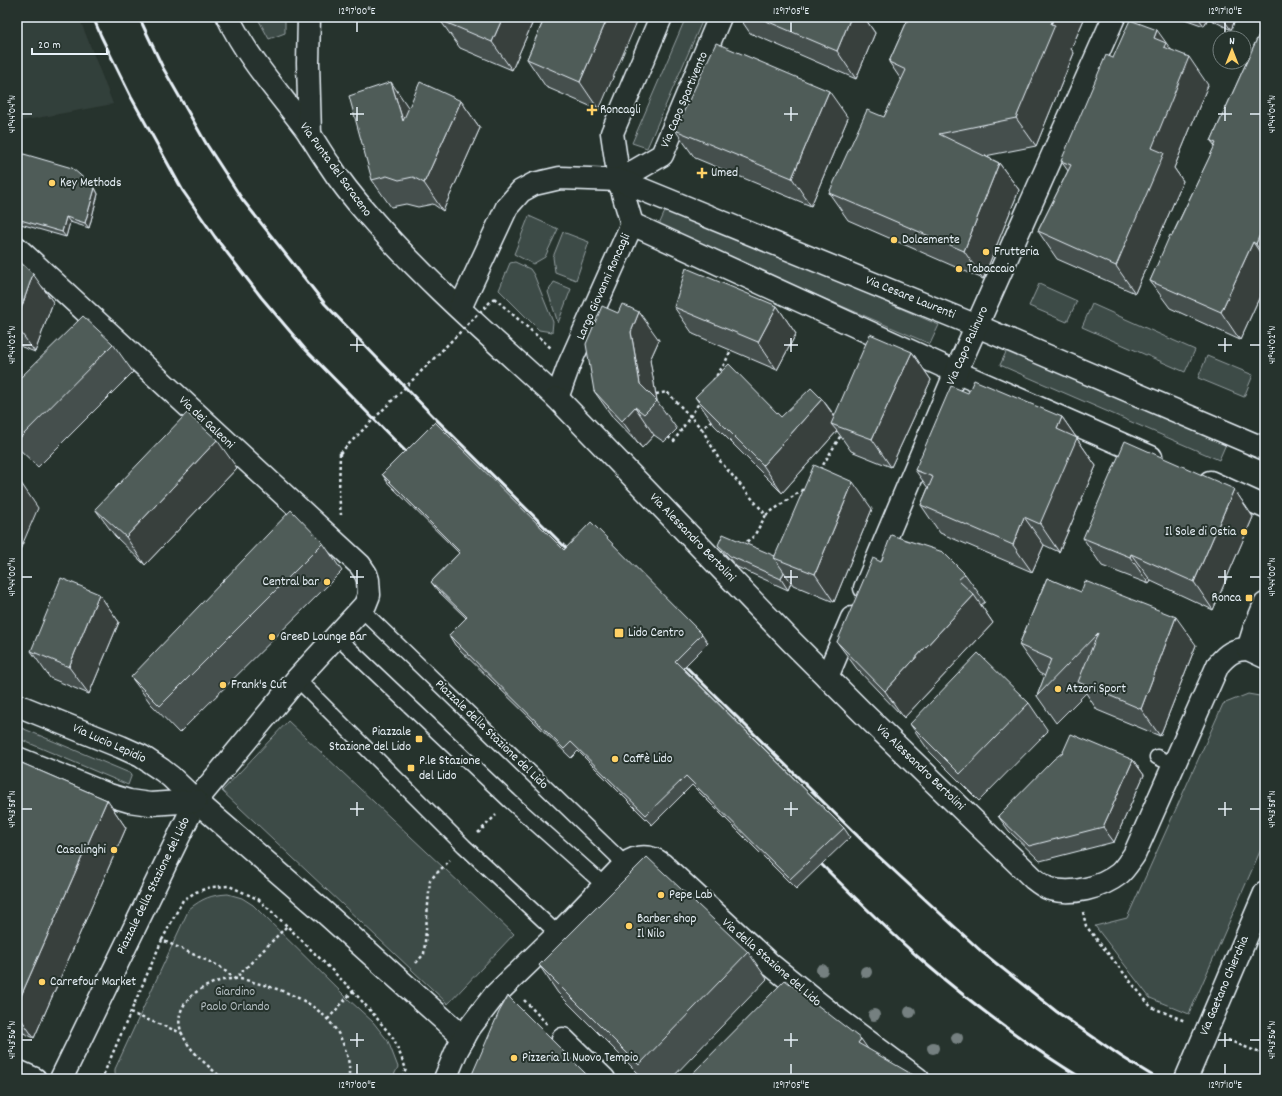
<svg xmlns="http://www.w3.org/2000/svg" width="1282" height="1096" viewBox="0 0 1282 1096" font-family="Dekko,sans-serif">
	<rect width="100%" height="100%" fill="#26332d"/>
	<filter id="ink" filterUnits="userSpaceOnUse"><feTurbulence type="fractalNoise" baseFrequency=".025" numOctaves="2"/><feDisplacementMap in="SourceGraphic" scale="8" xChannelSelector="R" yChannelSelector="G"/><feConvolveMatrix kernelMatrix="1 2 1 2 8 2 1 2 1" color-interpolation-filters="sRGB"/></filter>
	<g filter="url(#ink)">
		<path fill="#333f3a" d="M17 17H79L113 104 21 121 17 118Z"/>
		<g fill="#3e4b47" stroke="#939ea0">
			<path d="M257 17H285V33L269 39Z"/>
			<path d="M686 17H704L647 148 632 143Z"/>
			<path d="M667 207 939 325 930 344 658 227Z"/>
			<path d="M529 216 558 229 545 257 533 264 514 254Z"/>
			<path d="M563 232 589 242 576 280 555 272 553 257Z"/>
			<path d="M515 262 530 269 534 275 553 322 552 332 539 330 499 290 510 263Z"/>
			<path d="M554 282 571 289 558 323 548 292Z"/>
			<path d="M1039 284 1077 301 1067 322 1029 306Z"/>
			<path d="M1092 304 1195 350 1185 372 1082 327Z"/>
			<path d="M1007 350 1226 444 1219 460 1000 365Z"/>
			<path d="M1207 356 1253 375 1244 397 1198 378Z"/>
			<path d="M1248 694 1265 697V840L1189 1014 1150 998 1095 926 1127 918 1223 704Z"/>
			<path d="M288 721 514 934 448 1004 222 791Z"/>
			<path d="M17 726 132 774 128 785 17 738Z"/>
			<path d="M228 894 242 898 253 905 347 998 373 1022 388 1041 398 1067 392 1079H128L115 1074V1069L189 909C203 898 211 895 228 894Z"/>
		</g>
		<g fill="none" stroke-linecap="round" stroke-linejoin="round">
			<g stroke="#e8f1f8" stroke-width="17">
				<g id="lane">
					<path d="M362 610 625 864"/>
					<path d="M336 636 510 801 604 885"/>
					<path d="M297 679 464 846 558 934"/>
					<path d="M1157 757 1174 765"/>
				</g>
			</g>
			<g stroke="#e8f1f8" stroke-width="25">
				<g id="street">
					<path d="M228 17C247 58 279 93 306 129 314 140 321 153 329 164 341 183 355 200 370 217 426 282 494 340 557 398L569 365 632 224 619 180 612 133 661 17"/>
					<path d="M309 17 308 63 310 135"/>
					<path d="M619 180 662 155 720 17"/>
					<path d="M632 224 956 372 1151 457"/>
					<path d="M17 248 360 565 366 574 368 580 369 595 365 605 297 679 196 801 61 1079"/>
					<path d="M460 308 507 207 521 191 534 184 560 178 619 180 977 326 1265 449"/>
					<path d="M557 398 791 641 864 714 1034 879C1039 883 1044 887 1050 889 1072 895 1101 888 1119 874 1125 869 1129 862 1134 855L1218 665C1227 654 1234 649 1248 649"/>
					<path d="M1210 482 1265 507"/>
					<path d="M865 588 956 372 1114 17"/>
					<path d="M1265 604 1254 630 1248 649 1265 657"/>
					<path d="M827 677 852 618"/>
					<path d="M17 705 121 747 141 756 162 770 171 777 196 801 324 912 464 1038"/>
					<path d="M17 758 109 795 129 801 150 804 196 801"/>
					<path d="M563 1039 604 1079"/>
					<path d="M445 1079 457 1050 470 1027 494 996 558 934 625 864C637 855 651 855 662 864L771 965 838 1019 918 1079"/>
					<path d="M1186 1079 1265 893"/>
				</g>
			</g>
			<g stroke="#e8f1f8" stroke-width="25">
				<path id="secondary" d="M17 1071 35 1079"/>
			</g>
			<g stroke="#e8f1f8" stroke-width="2.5" stroke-dasharray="3 3" stroke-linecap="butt">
				<path d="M494 298 551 348"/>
				<path d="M713 381 725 363 730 352"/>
				<path d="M656 394 667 392 702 429 713 419"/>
				<path d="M702 429 720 461 766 515 754 536 743 545"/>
				<path d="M668 437 674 441 701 400"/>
				<path d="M340 453 339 494 341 515"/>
				<path d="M820 470 841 435"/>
				<path d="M766 515 805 488"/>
				<path d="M478 833 496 815"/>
				<path d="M1083 912 1086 926 1151 1007 1185 1021"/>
				<path d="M162 940 183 900 196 892 211 887 229 886 258 899 287 926"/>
				<path d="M416 963 424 954 430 880 450 860"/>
				<path d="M353 991 375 1016 394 1039 406 1069 402 1079"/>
				<path d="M524 1000 547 1024"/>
				<path d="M130 1013 182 1033"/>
				<path d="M1228 1040 1265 1055"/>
				<path d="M104 1079 102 1078 162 940 219 966 235 979 287 926 353 991 328 1019"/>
				<path d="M223 1079C204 1062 166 1034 184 1005 188 999 193 994 199 990 210 984 220 979 233 979 242 978 252 982 260 984 295 993 331 1010 344 1046 348 1057 351 1068 348 1079"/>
			</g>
			<use href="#lane" stroke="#26332d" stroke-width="14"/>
			<use href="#street" stroke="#26332d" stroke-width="22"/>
			<use href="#secondary" stroke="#26332d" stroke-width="22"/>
			<g stroke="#e8f1f8" stroke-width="3">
				<path d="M93 17 101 36 131 97 183 191 215 237 261 297 305 349 413 459"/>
				<path d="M139 17 163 68 207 145 242 199 325 304 433 416 573 555"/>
				<path d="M677 658 877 855 982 952 1057 1012 1122 1057 1158 1079"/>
				<path d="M813 856C850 893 887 930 926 964 975 1006 1027 1045 1083 1079"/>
			</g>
			<path stroke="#e8f1f8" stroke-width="2.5" stroke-dasharray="3 3" stroke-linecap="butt" d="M340 453 494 298"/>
		</g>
		<g fill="#758080">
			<circle cx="822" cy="970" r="6"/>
			<circle cx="866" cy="972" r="6"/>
			<circle cx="910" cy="1012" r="6"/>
			<circle cx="874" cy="1015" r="6"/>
			<circle cx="957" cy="1038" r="6"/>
			<circle cx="933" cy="1048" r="6"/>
		</g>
		<g fill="#454f4d" stroke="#e8f1f8">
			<path d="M441 17H535L512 70 460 48 440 20Z"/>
			<path d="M545 17 599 110 546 87 527 59Z"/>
			<path d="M739 17H864L875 33 856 79 750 33Z"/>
			<path d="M909 17H1085L1071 49 1074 53 1036 146 985 156 999 163 1019 190 983 279 848 220 829 193 884 117 902 81 889 62Z"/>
			<path d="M1179 17H1236L1231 30 1208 18 1204 26Z"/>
			<path d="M1265 21V285L1240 340 1170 308 1150 281 1215 146 1211 141Z"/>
			<path d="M1171 50 1208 85 1174 168 1183 181 1135 293 1057 259 1038 231 1068 171 1061 161Z"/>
			<path d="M461 101 480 128 443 211 433 204 418 207 406 204 391 207 372 180 409 108Z"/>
			<path d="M848 118 811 206 695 158 675 130Z"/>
			<path d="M17 152 95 188 98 194 89 228 70 222 66 237 17 223Z"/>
			<path d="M17 259 53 302 35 352 22 347 17 343Z"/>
			<path d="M777 306 796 334 777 370 693 334 674 307Z"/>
			<path d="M659 340 650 360 657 401 677 429 664 442 654 435 642 448 614 419 594 391Z"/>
			<path d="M113 344 133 372 38 467 17 447V381Z"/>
			<path d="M912 352 931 380 891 467 851 451 837 431 782 493 714 425 695 397 781 417 822 399 835 416Z"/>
			<path d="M968 393 1062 417 1096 466 1059 552 1044 545 1032 572 940 533 921 505 928 488 915 470Z"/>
			<path d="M237 468 145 565 115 536 95 509Z"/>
			<path d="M382 474 564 550 702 634 708 643 683 668 844 828 850 837 796 889 692 785 652 825 578 751 571 758 455 645 449 635 466 618 438 591 431 582 459 553 388 483Z"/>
			<path d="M1234 489 1253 517 1213 610 1151 581 1149 584 1102 566 1083 538Z"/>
			<path d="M872 509 834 602 793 585 791 582 788 590 737 567 726 555 718 545 775 556Z"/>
			<path d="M323 543 342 571 179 733 151 704 131 677Z"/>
			<path d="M881 562 965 574 985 602 981 605 993 623 904 718 857 669 837 642Z"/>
			<path d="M1047 578 1196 645 1160 736 1097 710 1086 693 1056 723 1037 696 1045 676 1039 673 1019 645Z"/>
			<path d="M99 594 119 622 89 694 50 678 31 651Z"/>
			<path d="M1029 703 1048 731 979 801 929 751 910 724Z"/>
			<path d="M1063 752 1133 760 1144 775 1114 842 1040 861 1009 831 998 816Z"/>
			<path d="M17 761 107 800 126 828 34 1038 17 1030Z"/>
			<path d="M748 952 767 979 671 1079H644L558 993 539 965Z"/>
		</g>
		<g fill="#38403e" stroke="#e8f1f8">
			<path d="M503 17H535L512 70 492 42Z"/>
			<path d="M608 17H639L599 110 580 82Z"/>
			<path d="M851 17H864L875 33 856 79 837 51Z"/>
			<path d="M1054 17H1085L1071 49 1074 53 1036 146 1016 118Z"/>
			<path d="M1198 17H1208V18L1204 26Z"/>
			<path d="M1222 17H1236L1231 30Z"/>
			<path d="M1157 30 1177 58 1189 57 1208 85 1174 168 1183 181 1135 293 1116 266 1152 148 1154 38Z"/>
			<path d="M391 82 410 110 403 121Z"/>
			<path d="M829 91 848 118 811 206 792 178Z"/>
			<path d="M461 101 480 128 443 211 424 183Z"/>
			<path d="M999 163 1019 190 983 279 964 251Z"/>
			<path d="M95 188 98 194 89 228 85 223Z"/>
			<path d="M66 217 70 222 66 237 62 232Z"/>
			<path d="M1265 222V257L1256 244Z"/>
			<path d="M1253 242 1265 260V285L1240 340 1221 312Z"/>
			<path d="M33 274 53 302 35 352 17 327V320Z"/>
			<path d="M777 306 796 334 777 370 758 342Z"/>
			<path d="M639 312 659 340 650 360 657 401 640 384 631 332Z"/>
			<path d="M912 352 931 380 891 467 872 439Z"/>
			<path d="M822 399 841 426 831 424 837 431 782 493 763 465Z"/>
			<path d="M635 407 654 435 642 448 622 421Z"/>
			<path d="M1062 417 1096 466 1059 552 1040 524 1057 429Z"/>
			<path d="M217 440 237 468 145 565 126 537Z"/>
			<path d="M19 480 38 508 17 557V485Z"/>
			<path d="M853 482 872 509 834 602 815 574Z"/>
			<path d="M1234 489 1253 517 1213 610 1194 582Z"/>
			<path d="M1024 517 1044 545 1032 572 1013 545Z"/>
			<path d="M1131 554 1151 581 1149 584 1130 557Z"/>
			<path d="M784 572 791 582 788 590 781 579Z"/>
			<path d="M99 594 119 622 89 694 69 667Z"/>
			<path d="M974 595 993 623 904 718 885 691Z"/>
			<path d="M1176 617 1196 645 1160 736 1141 709Z"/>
			<path d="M1133 760 1144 775 1114 842 1103 827Z"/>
			<path d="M107 800 126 828 34 1038 17 1013V1005Z"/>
			<path d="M861 1039 880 1066 858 1043Z"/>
		</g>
		<g fill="#505c59" stroke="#e8f1f8">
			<path d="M441 17H503L492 42 440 20Z"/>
			<path d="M545 17H608L580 82 527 59Z"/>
			<path d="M757 17H851L837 51Z"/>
			<path d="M909 17H1054L1051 24 1055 25 1016 118 939 134 999 163 964 251 829 193 867 110 884 117 906 70 889 62Z"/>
			<path d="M1130 20 1157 30 1154 38 1166 43 1164 47 1189 57 1152 148 1164 153 1116 266 1038 231 1071 165 1061 161 1106 55 1113 58Z"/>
			<path d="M1265 21V222L1256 244 1253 242 1221 312 1150 281 1170 235 1172 236 1216 143 1211 141Z"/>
			<path d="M716 43 829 91 792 178 675 130Z"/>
			<path d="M391 82 403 121 420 82 461 101 424 183 413 177 399 180 387 176 372 180 349 96Z"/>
			<path d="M17 152 72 168 95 188 85 223 66 217 62 232 17 219Z"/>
			<path d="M17 259 33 274 17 320Z"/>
			<path d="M686 268 777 306 758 342 674 307Z"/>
			<path d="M622 304 639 312 631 332 640 384 657 401 644 414 635 407 622 421 594 391 586 344 602 306 618 313Z"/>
			<path d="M83 316 113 344 19 439 17 438V381Z"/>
			<path d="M870 334 912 352 872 439 831 424Z"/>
			<path d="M729 364 781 417 811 388 822 399 763 465 695 397Z"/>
			<path d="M974 380 1062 417 1057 429 1077 438 1040 524 1024 517 1013 545 921 505 933 477 915 470 951 386 968 393Z"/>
			<path d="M187 413 217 440 126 537 95 509Z"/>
			<path d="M435 422 564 550 591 522 702 634 675 661 844 828 790 879 686 776 646 815 571 742 564 749 449 635 467 617 431 582 460 552 382 474 405 451V452Z"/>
			<path d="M1125 441 1234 489 1194 582 1131 554 1130 557 1083 538Z"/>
			<path d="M814 465 853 482 815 574 774 558Z"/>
			<path d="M17 479 19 480 17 485Z"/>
			<path d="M291 510 323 543 160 706 131 677Z"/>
			<path d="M723 534 775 556 774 558 784 572 781 579 730 556 718 545Z"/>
			<path d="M891 535 943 552 965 574 958 580 974 595 885 691 837 642 873 558 881 562Z"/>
			<path d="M61 578 99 594 69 667 31 651Z"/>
			<path d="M1047 578 1081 592 1085 581 1176 617 1141 709 1078 682 1098 633 1037 696 1051 659 1019 645Z"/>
			<path d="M978 653 1029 703 960 774 910 724Z"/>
			<path d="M1071 734 1133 760 1103 827 1029 846 998 816 1054 759 1063 752Z"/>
			<path d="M17 761 107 800 17 1005Z"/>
			<path d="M647 857 748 952 639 1065 539 965Z"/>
			<path d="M785 980 861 1039 858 1043 920 1079H687Z"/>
			<path d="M508 996 591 1079H470L499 1012Z"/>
		</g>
	</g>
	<path fill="none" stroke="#e8f1f8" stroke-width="1.5" d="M357 22V32M791 22V32M1225 22V32M357 107V121M791 107V121M1225 107V121M22 114H32M350 114H364M784 114H798M1218 114H1232M1250 114H1260M357 338V352M791 338V352M1225 338V352M22 345H32M350 345H364M784 345H798M1218 345H1232M1250 345H1260M357 570V584M791 570V584M1225 570V584M22 577H32M350 577H364M784 577H798M1218 577H1232M1250 577H1260M357 802V816M791 802V816M1225 802V816M22 809H32M350 809H364M784 809H798M1218 809H1232M1250 809H1260M357 1033V1047M791 1033V1047M1225 1033V1047M22 1040H32M350 1040H364M784 1040H798M1218 1040H1232M1250 1040H1260M357 1064V1074M791 1064V1074M1225 1064V1074"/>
	<g fill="#ffd166" stroke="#26332d" stroke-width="1.5">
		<path d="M590 104h4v4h4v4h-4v4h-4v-4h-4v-4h4z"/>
		<path d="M700 167h4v4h4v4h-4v4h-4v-4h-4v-4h4z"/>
		<circle cx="52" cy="183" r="4"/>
		<circle cx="894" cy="240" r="4"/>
		<circle cx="986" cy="252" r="4"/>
		<circle cx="959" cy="269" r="4"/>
		<circle cx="1244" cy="532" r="4"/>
		<circle cx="327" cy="582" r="4"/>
		<rect x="1245" y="594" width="8" height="8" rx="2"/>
		<rect x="614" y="628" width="10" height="10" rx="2"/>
		<circle cx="272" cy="637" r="4"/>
		<circle cx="223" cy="685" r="4"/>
		<circle cx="1058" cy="689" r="4"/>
		<rect x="415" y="735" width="8" height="8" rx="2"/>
		<circle cx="615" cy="759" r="4"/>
		<rect x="407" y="764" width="8" height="8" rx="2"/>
		<circle cx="114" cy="850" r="4"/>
		<circle cx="661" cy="895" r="4"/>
		<circle cx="629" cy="926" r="4"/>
		<circle cx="42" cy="982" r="4"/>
		<circle cx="514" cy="1058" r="4"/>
	</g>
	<g text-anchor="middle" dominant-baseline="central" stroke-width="4" stroke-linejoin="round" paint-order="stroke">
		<g font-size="13" fill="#e8f1f8" stroke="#26332d">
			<text transform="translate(685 100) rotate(-67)">Via Capo Spartivento</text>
			<text transform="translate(335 170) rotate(54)">Via Punta del Saraceno</text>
			<text transform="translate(604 287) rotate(-66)">Largo Giovanni Roncagli</text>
			<text transform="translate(910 298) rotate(22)">Via Cesare Laurenti</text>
			<text transform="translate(968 346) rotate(-66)">Via Capo Palinuro</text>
			<text transform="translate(206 423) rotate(43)">Via dei Galeoni</text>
			<text transform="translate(692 538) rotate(46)">Via Alessandro Bertolini</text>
			<text transform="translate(491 735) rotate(44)">Piazzale della Stazione del Lido</text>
			<text transform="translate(109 744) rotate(24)">Via Lucio Lepidio</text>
			<text transform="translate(920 768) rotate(44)">Via Alessandro Bertolini</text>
			<text transform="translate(154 886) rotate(-64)">Piazzale della Stazione del Lido</text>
			<text transform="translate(771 963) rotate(41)">Via della Stazione del Lido</text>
			<text transform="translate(1225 986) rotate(-67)">Via Gaetano Chierchia</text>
		</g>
		<g font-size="13" fill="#e8f1f8" stroke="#26332d" text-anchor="start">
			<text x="600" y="110">Roncagli</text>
			<text x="711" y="173">Umed</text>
			<text x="60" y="183">Key Methods</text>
			<text x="902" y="240">Dolcemente</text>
			<text x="994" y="252">Frutteria</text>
			<text x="967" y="269">Tabaccaio</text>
			<text x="1236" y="532" text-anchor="end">Il Sole di Ostia</text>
			<text x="319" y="582" text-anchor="end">Central bar</text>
			<text x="1241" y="598" text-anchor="end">Ronca</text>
			<text x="628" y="633">Lido Centro</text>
			<text x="280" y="637">GreeD Lounge Bar</text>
			<text x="231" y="685">Frank's Cut</text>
			<text x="1066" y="689">Atzori Sport</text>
			<text x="411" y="732" text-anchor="end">Piazzale<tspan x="411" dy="15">Stazione del Lido</tspan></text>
			<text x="623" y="759">Caffè Lido</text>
			<text x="419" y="761">P.le Stazione<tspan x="419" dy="15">del Lido</tspan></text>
			<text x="106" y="850" text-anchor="end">Casalinghi</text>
			<text x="669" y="895">Pepe Lab</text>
			<text x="637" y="919">Barber shop<tspan x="637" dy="15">Il Nilo</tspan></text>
			<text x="50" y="982">Carrefour Market</text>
			<text x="522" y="1058">Pizzeria Il Nuovo Tempio</text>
		</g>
		<g font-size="13" fill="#b5bfc3" stroke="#26332d">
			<text x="235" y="992">Giardino<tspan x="235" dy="15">Paolo Orlando</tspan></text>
		</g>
	</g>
	<rect width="1282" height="1096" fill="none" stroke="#26332d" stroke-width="44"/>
	<g transform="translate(1232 50)"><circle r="19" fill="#26332d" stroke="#747f7e"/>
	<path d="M0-3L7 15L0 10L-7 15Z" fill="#ffd166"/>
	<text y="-6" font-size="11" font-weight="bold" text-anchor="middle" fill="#e8f1f8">N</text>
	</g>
	<path d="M32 48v6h75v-6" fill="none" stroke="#e8f1f8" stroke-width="2"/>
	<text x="38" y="48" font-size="12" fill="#e8f1f8" stroke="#26332d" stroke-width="3" paint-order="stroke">20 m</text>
	<rect x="22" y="22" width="1238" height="1052" fill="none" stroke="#e8f1f8" stroke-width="1.5"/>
	<g font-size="10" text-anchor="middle" fill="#e8f1f8">
		<text x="357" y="14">12°17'00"E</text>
		<text x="791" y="14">12°17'05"E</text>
		<text x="1225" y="14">12°17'10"E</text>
		<text transform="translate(11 114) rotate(-90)" y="4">41°44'04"N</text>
		<text transform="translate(1271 114) rotate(-90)" y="4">41°44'04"N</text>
		<text transform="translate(11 345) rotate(-90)" y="4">41°44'02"N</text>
		<text transform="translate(1271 345) rotate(-90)" y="4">41°44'02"N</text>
		<text transform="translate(11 577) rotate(-90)" y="4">41°44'00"N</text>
		<text transform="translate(1271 577) rotate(-90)" y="4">41°44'00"N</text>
		<text transform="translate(11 809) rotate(-90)" y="4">41°43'58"N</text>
		<text transform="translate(1271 809) rotate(-90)" y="4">41°43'58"N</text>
		<text transform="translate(11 1040) rotate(-90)" y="4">41°43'56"N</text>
		<text transform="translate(1271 1040) rotate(-90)" y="4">41°43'56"N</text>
		<text x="357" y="1088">12°17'00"E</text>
		<text x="791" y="1088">12°17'05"E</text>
		<text x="1225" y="1088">12°17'10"E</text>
	</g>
</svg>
